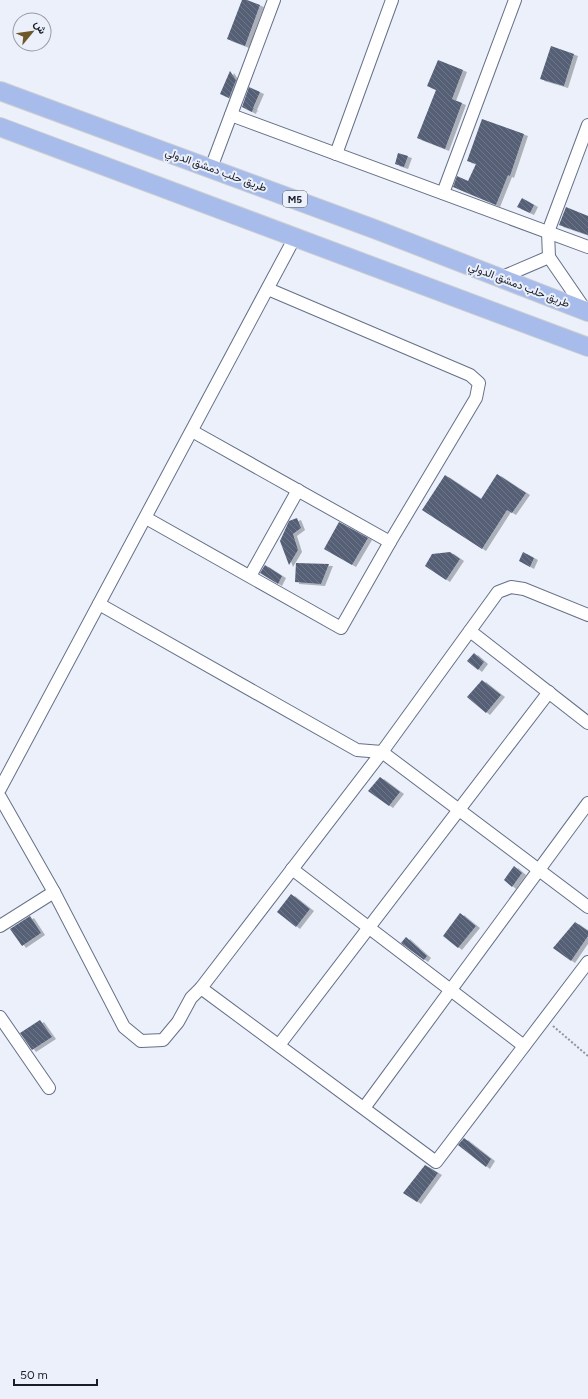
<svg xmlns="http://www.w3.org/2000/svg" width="588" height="1399" viewBox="0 0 588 1399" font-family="Figtree,Vazirmatn,sans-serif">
	<defs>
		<pattern id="building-back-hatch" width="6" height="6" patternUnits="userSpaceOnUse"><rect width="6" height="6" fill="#545f76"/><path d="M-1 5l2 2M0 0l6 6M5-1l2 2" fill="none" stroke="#6e7688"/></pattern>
		<filter id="shadow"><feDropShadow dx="4" dy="2" stdDeviation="0" flood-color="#0004"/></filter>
	</defs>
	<rect width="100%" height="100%" fill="#ebf0fb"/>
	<g fill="url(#building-back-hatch)" filter="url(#shadow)">
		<path d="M242 0H247L260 5 245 46 227 39Z"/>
		<path d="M551 46 574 54 564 86 540 79Z"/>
		<path d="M438 60 463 70 452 99 462 103 445 149 417 138 436 90 427 86Z"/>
		<path d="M230 71 236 80 229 98 220 94Z"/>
		<path d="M249 87 260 92 253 108 255 110 253 109 252 112 242 107Z"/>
		<path d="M482 119 524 134 510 176 508 175 496 205 453 187 457 176 468 181 476 164 467 161Z"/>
		<path d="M398 153 408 156 404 167 395 164Z"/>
		<path d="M522 198 534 205 530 213 517 207Z"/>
		<path d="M566 207 588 216V235L559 225Z"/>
		<path d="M497 474 526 493 512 513 507 510 482 549 422 510 445 475 481 499Z"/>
		<path d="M297 518 301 528 293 534 298 550 289 565 280 541 289 521Z"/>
		<path d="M339 522 368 538 352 565 324 549Z"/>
		<path d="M450 552 460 559 446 580 425 566 432 554Z"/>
		<path d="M523 552 534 558 530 567 519 561Z"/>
		<path d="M296 563 329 564 321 584 295 582Z"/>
		<path d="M265 565 282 576 278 584 260 573Z"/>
		<path d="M474 653 484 662 478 670 467 661Z"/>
		<path d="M482 680 501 695 486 713 467 697Z"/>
		<path d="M380 777 400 792 389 806 368 791Z"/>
		<path d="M514 866 522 873 512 887 504 880Z"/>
		<path d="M291 894 310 909 296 927 277 912Z"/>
		<path d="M460 913 476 926 458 948 443 936Z"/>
		<path d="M30 916 41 933 22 946 10 929Z"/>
		<path d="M575 922 588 931V936L571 961 553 948Z"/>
		<path d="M406 937 427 956 424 960 401 943Z"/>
		<path d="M40 1020 52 1037 32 1050 20 1033Z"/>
		<path d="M464 1138 491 1159 486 1167 458 1145Z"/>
		<path d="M425 1165 438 1173 417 1202 403 1193Z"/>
	</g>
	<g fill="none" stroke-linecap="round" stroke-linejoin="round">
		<g stroke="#657088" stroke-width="14">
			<g id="minor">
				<path d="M231 115 588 247"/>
				<path d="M336 154 392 0"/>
				<path d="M211 168 274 0"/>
				<path d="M443 193 515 0"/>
				<path d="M549 257 548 232 588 125"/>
				<path d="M500 278 549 257 586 311"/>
				<path d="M268 289 470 375 479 383 476 398 390 542"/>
				<path d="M146 518 341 628 390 542 192 431"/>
				<path d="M250 576 298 490"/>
				<path d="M99 604 357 750 382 752 588 907"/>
				<path d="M470 631 588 723"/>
				<path d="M0 789 295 237"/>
				<path d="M0 797 54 892 124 1027 141 1041 163 1040 178 1022 191 998 201 988 382 752 498 592 511 587 524 589 588 615"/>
				<path d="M292 869 524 1046"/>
				<path d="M0 926 54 892"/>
				<path d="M201 988 436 1162 588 962"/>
				<path d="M0 1017 49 1088"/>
				<path d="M279 1045 549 692"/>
				<path d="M364 1108 588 803"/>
			</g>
		</g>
		<g stroke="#cccdcf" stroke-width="20">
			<g id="highway">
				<path d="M0 91 377 230 588 312"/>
				<path d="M0 127 588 347"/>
			</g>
		</g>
		<path stroke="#8f939e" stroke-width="2" stroke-dasharray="2 2" stroke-linecap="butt" d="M553 1026 588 1056"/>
		<use href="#minor" stroke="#fff" stroke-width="12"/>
		<use href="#highway" stroke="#a7bceb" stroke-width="18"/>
	</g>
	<g text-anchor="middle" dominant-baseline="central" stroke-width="4" stroke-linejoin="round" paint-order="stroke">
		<rect fill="#ebf0fb" stroke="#585c67" stroke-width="1" x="283" y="191" width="24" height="16" rx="3"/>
		<g font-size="10" font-weight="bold" fill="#191d27">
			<text x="295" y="199">M5</text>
		</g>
		<g font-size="11" fill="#191d27" stroke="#ebf0fb">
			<text transform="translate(216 170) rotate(20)">طريق حلب دمشق الدولي</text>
			<text transform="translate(519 285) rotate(21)">طريق حلب دمشق الدولي</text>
		</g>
	</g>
	<g transform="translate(32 32) rotate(61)"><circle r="19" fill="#ebf0fb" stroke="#979ca6"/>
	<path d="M0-3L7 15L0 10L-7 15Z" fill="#6e5828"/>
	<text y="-6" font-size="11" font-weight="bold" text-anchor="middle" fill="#191d27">ش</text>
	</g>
	<path d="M14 1379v6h83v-6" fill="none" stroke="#191d27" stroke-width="2"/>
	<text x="20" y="1379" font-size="12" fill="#191d27" stroke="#ebf0fb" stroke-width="3" paint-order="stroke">50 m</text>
</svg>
